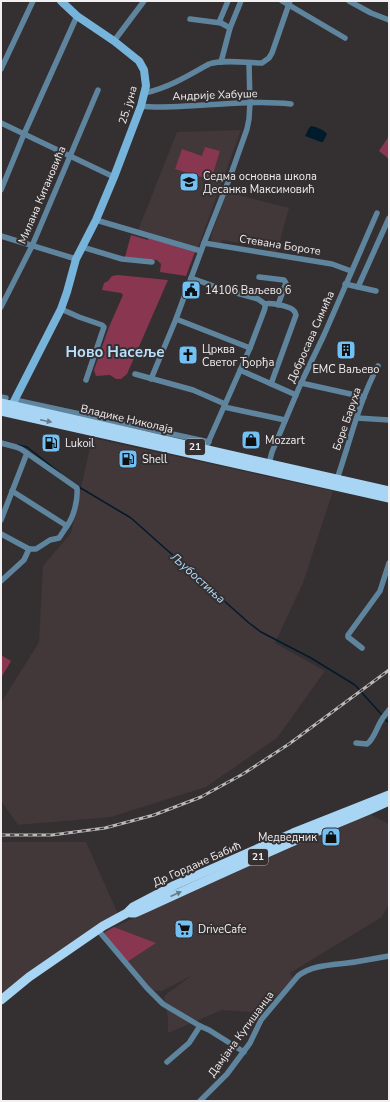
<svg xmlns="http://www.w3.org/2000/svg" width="390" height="1102" viewBox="0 0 390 1102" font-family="'Nunito Sans',sans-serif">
	<rect width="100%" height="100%" fill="#342f30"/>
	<g fill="#423739">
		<path d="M241 130 197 250 137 233 177 132Z"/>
		<path d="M227 192 289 208 277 252 270 251V248L222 240 221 243 213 242 211 241V236Z"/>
		<path d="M92 438 333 491 303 583 275 643 325 671 277 738 206 787 111 817 18 825 1 801V703L39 642 43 566 71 533Z"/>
		<path d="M368 813 389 824V904L382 917 290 973 293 978 261 1013 222 1010 168 1033V1018L164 996 191 976 162 991H156L149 989 127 962 155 943 114 927 246 867Z"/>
		<path d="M1 842H86L118 914 1 1000Z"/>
	</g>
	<g fill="#893651">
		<path d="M389 136V159L379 151Z"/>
		<path d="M205 147 220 151 211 180 175 169 182 149 202 156Z"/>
		<path d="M131 235 148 240V238L195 252 186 276 160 272 161 264 157 260 125 257Z"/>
		<path d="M118 275 168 280 127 374 121 379H116L110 375 96 376 94 370 109 327 123 295 121 293 102 290 104 283 108 281 112 276Z"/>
		<path d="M1 655 11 661 1 678Z"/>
		<path d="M114 927 156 943 127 962 104 934 105 932Z"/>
	</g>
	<path fill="#001b2c" d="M311 126C317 127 324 130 327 134L323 142H321L305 136 309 128Z"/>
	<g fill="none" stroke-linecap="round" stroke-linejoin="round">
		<g stroke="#001b2c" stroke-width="1.5">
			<path d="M18 445 27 447 60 473"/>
			<path d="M79 487 131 518 249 623 261 632 311 658 355 685 382 715"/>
			<path d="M384 718 389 723"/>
		</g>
		<g stroke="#5f859e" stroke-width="5.5">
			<path d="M228 1 220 20 221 23 230 28"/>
			<path d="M282 1 345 38"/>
			<path d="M349 1 371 13 389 20"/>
			<path d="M190 19 221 23"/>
			<path d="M114 41 144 1"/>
			<path d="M221 62 230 28 241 1"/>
			<path d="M1 69 33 1"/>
			<path d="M145 93C168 88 188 76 209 64 224 59 246 63 262 63L269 58 272 53 290 1"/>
			<path d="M141 106C156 108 171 107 187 106 221 105 257 100 291 104"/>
			<path d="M1 123 114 177"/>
			<path d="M1 190 24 134 77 16"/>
			<path d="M96 220 201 251"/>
			<path d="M1 236 76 259"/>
			<path d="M204 243 332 264 351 271"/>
			<path d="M82 247 122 259 152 262"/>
			<path d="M259 277 284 280 286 283 278 305"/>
			<path d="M191 278 222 289 258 299 265 304C270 302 287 306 292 309 295 311 295 312 296 315L271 384"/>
			<path d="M345 284 376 291"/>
			<path d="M358 287 389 218"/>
			<path d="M1 307 32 246 98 90"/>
			<path d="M61 309 79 317 102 325 104 327 86 380"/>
			<path d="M176 319 250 348"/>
			<path d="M240 370 296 395"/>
			<path d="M135 374 193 390 225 404"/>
			<path d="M151 379 176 319 204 243 230 177 247 129 249 119 250 103 249 63"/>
			<path d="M301 383 364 397"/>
			<path d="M1 397 6 398"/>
			<path d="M15 400 209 442"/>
			<path d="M224 407 285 420"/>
			<path d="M357 418 389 420"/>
			<path d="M1 443 16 447 21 449 77 488C78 500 74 516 67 526L12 491"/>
			<path d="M207 445 250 348 264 311 265 308V304"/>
			<path d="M268 467 272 452 301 383 324 335 377 213"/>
			<path d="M337 479C350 442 359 401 378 366"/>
			<path d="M1 520 27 453"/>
			<path d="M1 534 29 549"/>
			<path d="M1 581 24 560 29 549H36L50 540 59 538 67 526"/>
			<path d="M362 648 348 637V635L380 591 389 563"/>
			<path d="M356 743 367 744C374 739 376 729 381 721 383 717 386 714 389 710"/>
			<path d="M98 930 147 988 163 1004 200 1026 209 1030 244 1052"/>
			<path d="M167 1062 189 1043 200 1026"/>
			<path d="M200 1101 227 1074 250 1043 261 1020 298 976C313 964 336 965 355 962 366 960 378 958 389 956"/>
		</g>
		<path stroke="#77b4dc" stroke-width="8" d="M9 411 61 309 67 292 76 259 96 220 114 177 141 106 146 86 144 70 139 61 114 41 77 16 61 1"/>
		<g stroke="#a8d5f4" stroke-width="9">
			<path d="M1 403 389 491"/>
			<path d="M1 411 389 498"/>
			<path d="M131 913H135C190 888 244 863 299 839 329 826 360 815 389 801"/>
			<path d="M1 1000 29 977 103 926 127 913 133 907 175 885 293 833 389 795"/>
		</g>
		<g stroke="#bbb8b9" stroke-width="3">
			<path id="rail" d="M1 835H52L105 828 154 815 201 797 243 774 289 744 389 670"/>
		</g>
		<use href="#rail" stroke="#342f30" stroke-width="1.5" stroke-dasharray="4.5" stroke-linecap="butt"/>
	</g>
	<defs><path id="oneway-solid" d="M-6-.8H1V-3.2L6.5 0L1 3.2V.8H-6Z"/></defs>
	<g fill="#687a88">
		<use href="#oneway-solid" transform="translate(46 421) rotate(12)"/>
		<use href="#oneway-solid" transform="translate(176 894) rotate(-24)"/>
	</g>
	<defs>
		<g id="school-square" transform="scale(1)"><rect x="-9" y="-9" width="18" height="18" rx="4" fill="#71c1f5" stroke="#342f30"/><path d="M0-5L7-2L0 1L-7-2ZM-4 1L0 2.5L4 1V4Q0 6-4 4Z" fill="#111"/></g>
		<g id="civic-square" transform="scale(1)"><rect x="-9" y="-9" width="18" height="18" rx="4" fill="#71c1f5" stroke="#342f30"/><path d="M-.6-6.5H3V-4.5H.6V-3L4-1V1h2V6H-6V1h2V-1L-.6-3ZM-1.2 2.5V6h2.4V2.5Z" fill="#111"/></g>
		<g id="building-square" transform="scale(1)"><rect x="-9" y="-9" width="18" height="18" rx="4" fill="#71c1f5" stroke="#342f30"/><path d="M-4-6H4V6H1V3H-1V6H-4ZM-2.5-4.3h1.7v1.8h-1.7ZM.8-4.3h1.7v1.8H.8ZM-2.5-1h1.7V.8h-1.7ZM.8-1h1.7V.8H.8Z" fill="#111"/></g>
		<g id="church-square" transform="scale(1)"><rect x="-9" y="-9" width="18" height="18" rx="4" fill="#71c1f5" stroke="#342f30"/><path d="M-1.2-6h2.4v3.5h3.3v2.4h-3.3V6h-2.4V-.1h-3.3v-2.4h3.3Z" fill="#111"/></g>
		<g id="shop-square" transform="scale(1)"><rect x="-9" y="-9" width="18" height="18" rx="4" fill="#71c1f5" stroke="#342f30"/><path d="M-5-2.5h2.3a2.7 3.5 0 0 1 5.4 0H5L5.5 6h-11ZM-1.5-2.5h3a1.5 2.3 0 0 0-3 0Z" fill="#111"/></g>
		<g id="fuel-square" transform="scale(1)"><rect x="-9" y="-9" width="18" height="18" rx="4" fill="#71c1f5" stroke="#342f30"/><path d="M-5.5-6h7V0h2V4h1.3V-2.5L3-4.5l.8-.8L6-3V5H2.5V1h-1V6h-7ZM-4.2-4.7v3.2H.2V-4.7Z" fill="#111"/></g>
		<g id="supermarket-square" transform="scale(1)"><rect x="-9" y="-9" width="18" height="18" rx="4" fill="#71c1f5" stroke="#342f30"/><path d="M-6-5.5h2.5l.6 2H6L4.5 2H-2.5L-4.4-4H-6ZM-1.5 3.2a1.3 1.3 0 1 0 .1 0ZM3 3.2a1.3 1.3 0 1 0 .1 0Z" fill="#111"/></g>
	</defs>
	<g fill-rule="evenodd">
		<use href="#school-square" x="189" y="182"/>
		<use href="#civic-square" x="191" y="290"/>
		<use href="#building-square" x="346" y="350"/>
		<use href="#church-square" x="188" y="355"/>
		<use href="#shop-square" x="251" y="440"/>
		<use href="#fuel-square" x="51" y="443"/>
		<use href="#fuel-square" x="128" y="459"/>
		<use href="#shop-square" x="331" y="837"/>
		<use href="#supermarket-square" x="184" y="929"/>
	</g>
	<g text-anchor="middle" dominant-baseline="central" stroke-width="4" stroke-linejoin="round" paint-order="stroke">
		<g fill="#342f30" stroke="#b9b5b6" stroke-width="1">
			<rect x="185" y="439" width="20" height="16" rx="3"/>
			<rect x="248" y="849" width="20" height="16" rx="3"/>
		</g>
		<g font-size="10" font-weight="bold" fill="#f2eff0">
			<text x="195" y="447">21</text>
			<text x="258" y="857">21</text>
		</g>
		<g font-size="11" fill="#f2eff0" stroke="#342f30">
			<text transform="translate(215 95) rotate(-2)">Андрије Хабуше</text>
			<text transform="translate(128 105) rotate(-73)">25. јуна</text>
			<text transform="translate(42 195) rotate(-67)">Милана Китановића</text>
			<text transform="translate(280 245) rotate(9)">Стевана Бороте</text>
			<text transform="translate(311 337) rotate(-66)">Добросава Симића</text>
			<text transform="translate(127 419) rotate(13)">Владике Николаја</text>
			<text transform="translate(347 419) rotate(-71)">Боре Баруха</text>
			<text transform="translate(197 864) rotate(-24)">Др Гордане Бабић</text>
			<text transform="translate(241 1034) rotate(-54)">Дамјана Кутишанца</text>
		</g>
		<g font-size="11" fill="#f2eff0" stroke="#342f30" text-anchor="start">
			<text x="203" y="176">Седма основна школа<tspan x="203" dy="13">Десанка Максимовић</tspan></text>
			<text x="205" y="290">14106 Ваљево 6</text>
			<text x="202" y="349">Црква<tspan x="202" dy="13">Светог Ђорђа</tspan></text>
			<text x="346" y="369" text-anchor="middle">ЕМС Ваљево</text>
			<text x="265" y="440">Mozzart</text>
			<text x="65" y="443">Lukoil</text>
			<text x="142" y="459">Shell</text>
			<text x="317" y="837" text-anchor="end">Медведник</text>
			<text x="198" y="929">DriveCafe</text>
		</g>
		<g font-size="12" font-style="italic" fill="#b1ddfb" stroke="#342f30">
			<text transform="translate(198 578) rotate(42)">Љубостиња</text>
		</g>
		<g font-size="15" font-weight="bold" fill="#b7e1fe" stroke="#342f30">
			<text x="115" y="352">Ново Насеље</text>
		</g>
	</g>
	<rect width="390" height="1102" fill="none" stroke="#f2eff0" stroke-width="4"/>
</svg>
